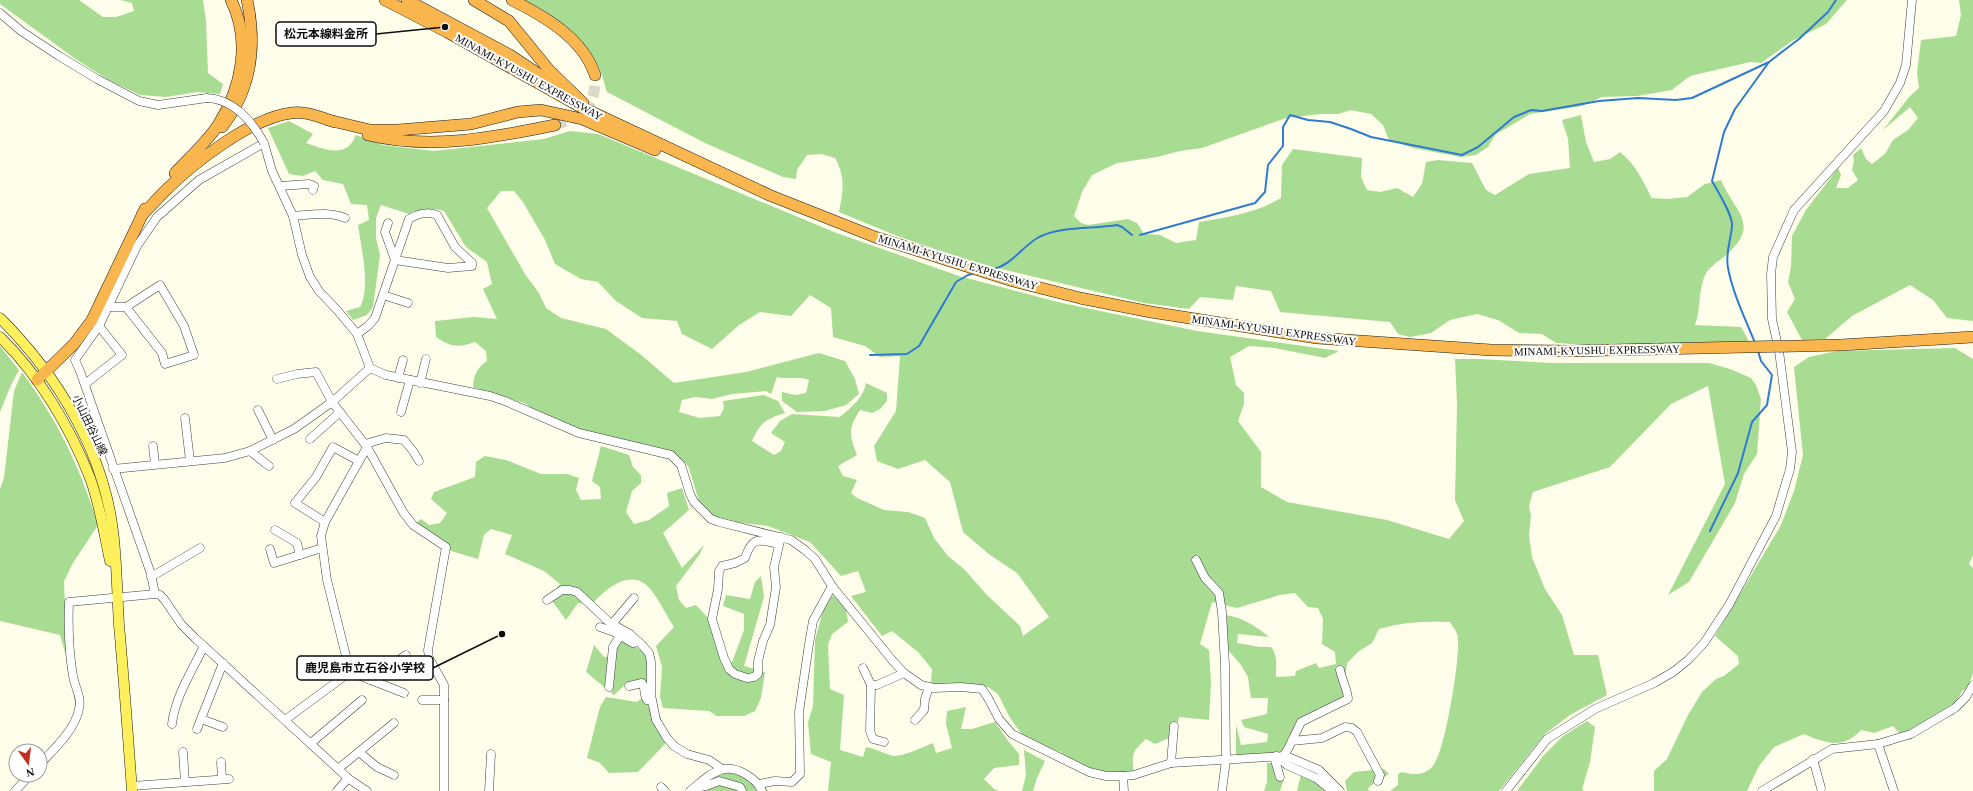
<svg xmlns="http://www.w3.org/2000/svg" width="1973" height="791" viewBox="0 0 1973 791" font-family="'Times New Roman','Noto Sans JP',serif">
	<rect width="100%" height="100%" fill="#fffeeb"/>
	<g fill="#a8dc92" fill-rule="evenodd">
		<path d="M0 0H79L103 17H116L134 11 132 3 120 0H203L206 21 208 73 223 84 220 94 197 92 166 97 140 95 109 80 77 60 0 4Z"/>
		<path d="M525 0H1847L1826 24 1792 41 1761 63 1750 62 1690 76 1672 90 1637 96 1602 97 1582 106 1530 114 1495 135 1488 147 1476 155 1461 157 1413 148 1389 140 1383 125 1371 114 1351 110 1338 114H1321L1286 118 1202 148 1180 151 1157 157 1117 163 1092 175 1082 192 1074 216 1081 223 1088 225 1128 219 1137 223 1144 234 1160 235 1176 243 1196 240 1199 222C1228 217 1256 213 1281 198L1282 165 1293 149 1362 158 1361 177 1367 190 1380 192 1397 188 1413 197 1422 184 1426 162 1438 160 1472 163 1486 190 1495 195 1529 174 1570 168 1568 139 1562 120 1581 115 1586 142 1594 162 1610 159 1620 152C1637 166 1642 180 1652 198L1668 199 1687 197 1705 184 1721 180C1735 213 1762 224 1725 256 1719 261 1708 268 1705 275 1698 291 1701 309 1695 325L1741 327 1751 345 1607 346 1556 343 1542 334 1519 333 1498 320 1477 314 1450 320 1431 333 1410 337 1398 334 1390 322 1280 312 1271 291 1236 286 1233 300 1200 297 1189 309 1144 303 976 263 897 236 839 212C843 191 846 178 835 158L822 154 807 155 797 170 796 179 783 177 705 143 607 92C604 82 601 70 595 60 581 34 551 13 525 0Z"/>
		<path d="M1959 0H1973V321L1947 318 1933 300 1910 285 1852 316 1825 339 1802 340 1787 312 1795 299 1788 282 1791 267 1792 236 1806 210 1838 168 1841 175 1836 188H1848L1858 180 1852 170 1854 160 1853 155 1861 148 1866 159 1872 164 1885 154 1893 140 1908 130 1918 118 1910 107 1883 130 1910 96 1919 88 1917 73 1921 40 1956 36 1961 15Z"/>
		<path d="M289 121 313 134 306 143C318 147 337 156 349 146 352 144 354 138 356 135L383 145 434 151 544 139 570 131 598 134 834 232 959 276 1062 303 1197 331 1339 351 1325 358 1274 348 1249 346 1230 357 1236 385 1244 393V404L1238 421 1261 452V487L1287 502 1387 520 1449 539 1464 521 1455 500 1457 404 1455 359H1479L1552 363H1709L1730 369 1751 378 1756 385 1761 399 1757 454 1744 474 1735 503 1689 582 1668 595 1725 484 1708 386 1671 404 1610 467 1533 492 1529 506 1531 516 1529 535 1532 557 1545 589 1562 615 1574 655H1598L1607 695 1570 715 1545 734 1499 791H1390L1398 785V774L1402 772C1414 775 1424 776 1433 766 1445 752 1460 659 1458 639 1458 633 1453 627 1450 622 1426 621 1403 622 1379 629L1372 643 1359 651 1347 663 1345 680 1347 698 1303 725 1279 755 1236 757V724L1241 745 1267 742 1268 734 1244 727 1241 720 1267 714 1268 698H1251L1248 677 1241 665 1228 650 1225 615C1242 617 1256 626 1269 637L1238 634 1237 643 1260 647H1271C1278 655 1276 667 1276 677L1295 676 1296 671 1316 663 1319 668 1336 664 1335 652 1322 644 1323 619 1318 608 1308 607 1295 593 1280 595 1237 608 1212 602 1200 644 1209 650 1211 684 1209 720 1179 717C1176 736 1173 737 1155 744L1146 739C1133 751 1131 754 1134 772L1124 773 1087 770 1060 752 1024 738 1009 716 998 694 988 687 959 690 937 689 931 682 932 669 918 652 892 631 882 636 851 596 866 592 858 571 841 576 810 542 768 526 734 522 716 518 700 505 689 468 684 461 639 449 592 441 564 429 524 403 473 387C474 374 477 368 487 361L486 351 475 342C459 348 450 347 436 337L435 321 474 317 497 319 483 289 492 284 487 262 466 247 444 211C431 207 424 209 412 215L381 205 376 218V238L380 255 373 307 367 315 353 320 346 311 360 307C371 287 361 247 358 225L369 220 367 205 351 204 343 184 323 180 315 171 303 176 289 174 268 128ZM501 191H514L523 202 545 240 555 264 581 279 598 282 616 301 642 318 677 321 682 334 712 349 739 325 760 312 791 316 810 295 831 308 833 337 865 346 880 357 900 356 896 411 874 446 877 461 898 469 925 460 950 482 963 532 990 555 1017 573 1049 617 1023 636 1020 626 987 595 965 570 948 556 934 538 925 518 908 512 884 510 857 498 851 493 857 480 843 476 838 466 857 455C849 434 848 429 860 410L872 413 880 409 887 401V393L866 383C863 399 851 407 840 417L792 414 780 421 771 433 785 442 781 451 774 455 752 441C760 423 766 419 785 413L778 401 764 395 723 401 724 408 720 416 700 418 679 412 682 400 695 397 712 399 732 394 766 391 771 394 777 377C788 380 798 376 809 380L806 393 795 395 782 392V401L797 412 825 411 846 405 859 394 855 379 845 361 819 353 746 372 674 383 640 354 606 329 561 318 546 308 539 293 525 274 487 208Z"/>
		<path d="M0 346 19 370 11 385 0 412Z"/>
		<path d="M1955 348 1973 359V555L1969 564 1973 568V673L1967 690H1963L1956 701 1955 714C1947 719 1939 720 1930 724 1926 726 1917 736 1910 740L1903 737 1893 726 1874 733 1861 730C1843 750 1825 743 1804 734L1774 747 1759 766 1747 791H1654V771L1667 759 1688 715 1702 692 1716 679 1724 676 1739 664 1738 656 1715 636 1781 525 1794 491 1803 455 1794 367 1809 357 1837 351Z"/>
		<path d="M22 372C59 423 79 465 98 525L73 563 64 581 67 659 60 635 0 621V489L4 478 14 391Z"/>
		<path d="M601 446 629 455 633 467 641 475V483L632 491 626 512 634 524 649 520 669 506 667 493 682 488 689 510 663 533 682 568 704 545 700 554 676 586 679 600 686 608 696 605 709 619 726 661 732 662 744 630V614L723 606 726 595 750 599 755 582 761 576 764 597 744 666 765 672 761 698 755 711 744 716H717L709 711 663 708 660 697 662 667 656 646 674 627C666 615 660 601 651 590 633 566 606 588 592 604L578 603 566 620 550 598 560 584 544 571 505 554 512 535 491 529 484 535 478 559 451 551 416 523 421 519 429 525 440 523 447 513 431 499 434 492 475 477 476 462 485 456 506 460 541 474H567L579 478 576 490 581 500 601 499 600 487 592 481Z"/>
		<path d="M833 595 846 608 848 622 832 634 828 645 830 689 844 695 840 750 863 757 866 747C875 748 886 755 894 756 905 756 923 747 933 743L936 753 952 748 946 724 947 711 966 707 961 729H972L995 722 1009 742 1019 754V765L994 768 984 779 994 789 999 791H828L831 762 811 754 808 722 813 706 815 640 824 607Z"/>
		<path d="M617 636 647 654 654 698 662 721 665 744 638 772 609 773 600 763 587 758 600 707 606 697 637 702 643 697 642 688 627 683 614 695 586 672 594 645 604 657H612Z"/>
		<path d="M1587 721 1595 727 1590 762 1582 789 1584 791H1517L1544 755 1563 736Z"/>
		<path d="M1024 750 1045 761 1037 778 1033 791H1022L1026 775Z"/>
		<path d="M1267 763H1281L1284 779 1280 791H1264L1267 782Z"/>
		<path d="M1384 769 1389 774 1376 782 1368 788 1369 791H1347L1345 781 1354 772Z"/>
		<path d="M739 771 762 783 768 791H743L742 789 737 791H700C708 777 724 772 739 771Z"/>
		<path d="M1301 774 1334 791H1297Z"/>
	</g>
	<g fill="none" stroke-linecap="round" stroke-linejoin="round">
		<g stroke="#317ad2" stroke-width="2">
			<path d="M1140 235 1255 203 1265 192 1268 165 1283 146V127L1290 115 1308 120 1330 122 1351 129 1371 137 1462 155 1478 147 1514 117 1531 110 1542 111 1599 101 1638 98 1676 100 1692 98 1769 62"/>
			<path d="M991 270C1014 264 1021 247 1039 237 1060 226 1093 229 1117 225L1122 227 1132 235"/>
			<path d="M1755 343C1745 318 1733 294 1728 268 1725 253 1731 240 1732 226 1733 215 1718 192 1712 181L1724 132 1735 109 1769 62 1799 39 1828 12 1836 0"/>
			<path d="M870 355 907 354 919 346 956 282 968 275 975 273"/>
			<path d="M1710 531 1738 473 1752 422 1767 405 1772 375 1761 361 1758 351"/>
		</g>
		<path stroke="#dbdaca" stroke-width="11" stroke-dasharray="11 5.5" stroke-linecap="butt" d="M555 125C584 116 596 107 595 75"/>
		<g stroke="#3f3f3f" stroke-width="9">
			<g id="minor">
				<path d="M0 13 21 31 59 56 97 79 139 101 158 105 207 98"/>
				<path d="M280 186 309 184 314 186 313 190"/>
				<path d="M293 216C311 215 328 211 345 218"/>
				<path d="M160 285 184 326 194 355 165 364 162 353 126 307Z"/>
				<path d="M383 295 408 303"/>
				<path d="M108 307H126"/>
				<path d="M357 334 368 326 375 318 409 219C417 214 428 211 437 215L455 247 472 263V266L448 268 395 260 385 232 388 223"/>
				<path d="M398 378 403 360"/>
				<path d="M277 379 297 374 316 372 332 402 367 447 403 512 413 525 446 547 428 650 429 658 444 685V791"/>
				<path d="M420 383 426 359"/>
				<path d="M85 384 122 355 99 326"/>
				<path d="M258 410 273 440"/>
				<path d="M401 412 410 380"/>
				<path d="M185 418 190 461"/>
				<path d="M310 439 340 412"/>
				<path d="M365 444 386 438 404 440 413 451 419 461"/>
				<path d="M153 446 155 464"/>
				<path d="M367 447 325 522 321 536 327 580 350 672 404 693"/>
				<path d="M250 451 269 466"/>
				<path d="M113 469 225 458 250 451 294 429 332 402 370 368"/>
				<path d="M325 522 295 503 316 477 333 447 359 461"/>
				<path d="M275 530 297 543 300 555"/>
				<path d="M779 544C758 540 753 535 745 558L735 563 722 566 719 571 718 589 712 619 724 658 729 669 735 674 747 678 754 677 758 674V661L763 641 770 625 776 587 774 567 781 537"/>
				<path d="M270 549 274 563 322 548"/>
				<path d="M1196 560 1205 578 1219 593 1222 612 1225 665 1226 760 1222 791"/>
				<path d="M151 577 200 548"/>
				<path d="M155 594 151 574 80 371 75 360 99 326 137 246 157 217 199 180 264 143 272 171 293 216 302 255 310 277 319 291 338 311 357 334 370 368 386 375 490 396 505 401 579 433 671 455 681 465 690 494 694 502 711 519 719 522 791 540 805 550 815 559 832 586 892 660 904 673 921 685 934 688 961 687 982 689 988 698 999 719 1012 734 1089 772 1106 776H1123L1134 775 1171 763 1286 756 1319 770 1340 791"/>
				<path d="M547 600 562 590H570L577 592 610 623 630 634 641 644 649 653 651 662V695L656 720 667 738 674 746 687 754 709 760 722 769"/>
				<path d="M612 624 634 598"/>
				<path d="M600 627 614 632 633 643 638 642"/>
				<path d="M863 668 871 685H877L904 673"/>
				<path d="M370 680 406 655"/>
				<path d="M871 685 870 731 873 739 884 742"/>
				<path d="M629 686 642 683C646 688 643 695 647 700L652 701"/>
				<path d="M609 687 613 647 620 636"/>
				<path d="M422 700H444"/>
				<path d="M201 719 223 727"/>
				<path d="M285 720 350 672"/>
				<path d="M915 720 924 710 925 699 929 687"/>
				<path d="M172 724C175 697 192 671 204 646"/>
				<path d="M197 729 223 663"/>
				<path d="M1292 741 1322 738 1345 727 1352 728 1357 732 1380 775 1378 781"/>
				<path d="M311 743 362 700"/>
				<path d="M1878 744 1894 791"/>
				<path d="M183 752 185 782"/>
				<path d="M359 752 377 767 394 775"/>
				<path d="M1276 756 1287 765 1316 778 1332 791"/>
				<path d="M1283 756 1288 749 1301 722 1348 699C1348 691 1342 680 1340 670"/>
				<path d="M1274 757 1280 777"/>
				<path d="M1813 759 1821 788"/>
				<path d="M221 762 222 779"/>
				<path d="M1171 763 1174 726"/>
				<path d="M40 764C54 749 75 730 79 709 82 697 75 688 73 676 69 652 68 627 69 602L155 594 160 595 164 599 181 624 195 638 349 779 367 791"/>
				<path d="M338 769 394 723"/>
				<path d="M1123 776 1124 791"/>
				<path d="M759 784 775 781 792 782 800 774 799 712 809 644 813 621 832 586"/>
				<path d="M132 786 229 779"/>
				<path d="M661 787 665 791"/>
				<path d="M695 788 706 786 719 781 740 787 742 791"/>
				<path d="M15 791 30 775"/>
				<path d="M337 791 348 778"/>
				<path d="M489 791 491 754"/>
				<path d="M690 791C699 784 709 773 721 770 736 765 756 778 762 791"/>
				<path d="M1506 791 1547 739 1595 709 1654 683 1673 672 1688 660 1704 643 1729 605 1776 516 1790 469 1792 452 1779 351 1772 319 1771 274 1773 257 1794 210 1884 111 1900 83 1906 65 1912 0"/>
				<path d="M1762 791 1832 749 1878 744 1911 734 1955 708 1966 697 1973 685"/>
			</g>
		</g>
		<g stroke="#1d1d1d" stroke-width="11">
			<g id="major">
				<path d="M0 318C57 375 103 450 113 531 117 562 117 594 119 625 124 680 128 736 132 791"/>
				<path d="M0 337C39 375 70 427 90 478 100 505 104 533 110 561"/>
			</g>
		</g>
		<g stroke="#1d1d1d" stroke-width="12">
			<g id="highway">
				<path d="M385 0 447 32 579 106 769 195 875 237 1013 281 1080 298 1151 312 1317 338 1491 350 1569 351"/>
				<path d="M407 0 510 55 564 91"/>
				<path d="M474 0 509 21 549 70 583 103"/>
				<path d="M512 0C544 16 583 38 595 75"/>
				<path d="M328 120 370 130H398L471 124 518 112 541 110 582 119 655 150"/>
				<path d="M222 127C251 90 257 46 247 0"/>
				<path d="M368 135C431 150 492 138 555 125"/>
				<path d="M175 173C190 157 206 143 218 125 242 88 251 40 231 0"/>
				<path d="M142 215C150 207 157 199 165 191 193 163 251 118 291 113 307 111 320 117 335 122"/>
				<path d="M1841 345 1973 337"/>
				<path d="M37 380 74 344 92 320 145 209"/>
			</g>
		</g>
		<use href="#minor" stroke="#fff" stroke-width="8"/>
		<use href="#major" stroke="#feef5c" stroke-width="10"/>
		<use href="#highway" stroke="#fab64e" stroke-width="11"/>
		<g stroke="#3f3f3f" stroke-width="9" stroke-linecap="butt">
			<path id="minor-bridge" d="M207 98C233 99 252 121 264 143"/>
		</g>
		<g stroke="#1d1d1d" stroke-width="12" stroke-linecap="butt">
			<path id="highway-bridge" d="M1569 351 1841 345"/>
		</g>
		<use href="#minor-bridge" stroke="#fff" stroke-width="8"/>
		<use href="#highway-bridge" stroke="#fab64e" stroke-width="11"/>
	</g>
	<g text-anchor="middle" dominant-baseline="central" stroke-width="4" stroke-linejoin="round" paint-order="stroke">
		<g font-size="11" fill="#0c0c0c" stroke="#fff">
			<text transform="translate(529 77) rotate(29)">MINAMI-KYUSHU EXPRESSWAY</text>
			<text transform="translate(958 262) rotate(17)">MINAMI-KYUSHU EXPRESSWAY</text>
			<text transform="translate(1274 330) rotate(8)">MINAMI-KYUSHU EXPRESSWAY</text>
			<text transform="translate(1597 350) rotate(-1)">MINAMI-KYUSHU EXPRESSWAY</text>
			<text transform="translate(90 425) rotate(64)">小山田谷山線</text>
		</g>
	</g>
	<path fill="none" stroke="#0c0c0c" stroke-width="1.5" d="M445 27L376 34M502 634L433 668"/>
	<g fill="#0c0c0c" stroke="#fff" stroke-width="1.5">
		<circle cx="445" cy="27" r="4"/>
		<circle cx="502" cy="634" r="4"/>
	</g>
	<g fill="#fff" stroke="#0c0c0c" stroke-width="1.5">
		<rect x="276" y="22" width="100" height="24" rx="4"/>
		<rect x="297" y="656" width="136" height="24" rx="4"/>
	</g>
	<g font-size="12" text-anchor="middle" font-weight="bold" fill="#0c0c0c">
		<text x="326" y="38">松元本線料金所</text>
		<text x="365" y="672">鹿児島市立石谷小学校</text>
	</g>
	<g transform="translate(28 763) rotate(166)"><circle r="19" fill="#ffffff" stroke="#9e9e9e"/>
	<path d="M0-3L7 15L0 10L-7 15Z" fill="#c12f1f"/>
	<text y="-6" font-size="11" font-weight="bold" text-anchor="middle" fill="#0c0c0c">N</text>
	</g>
</svg>
